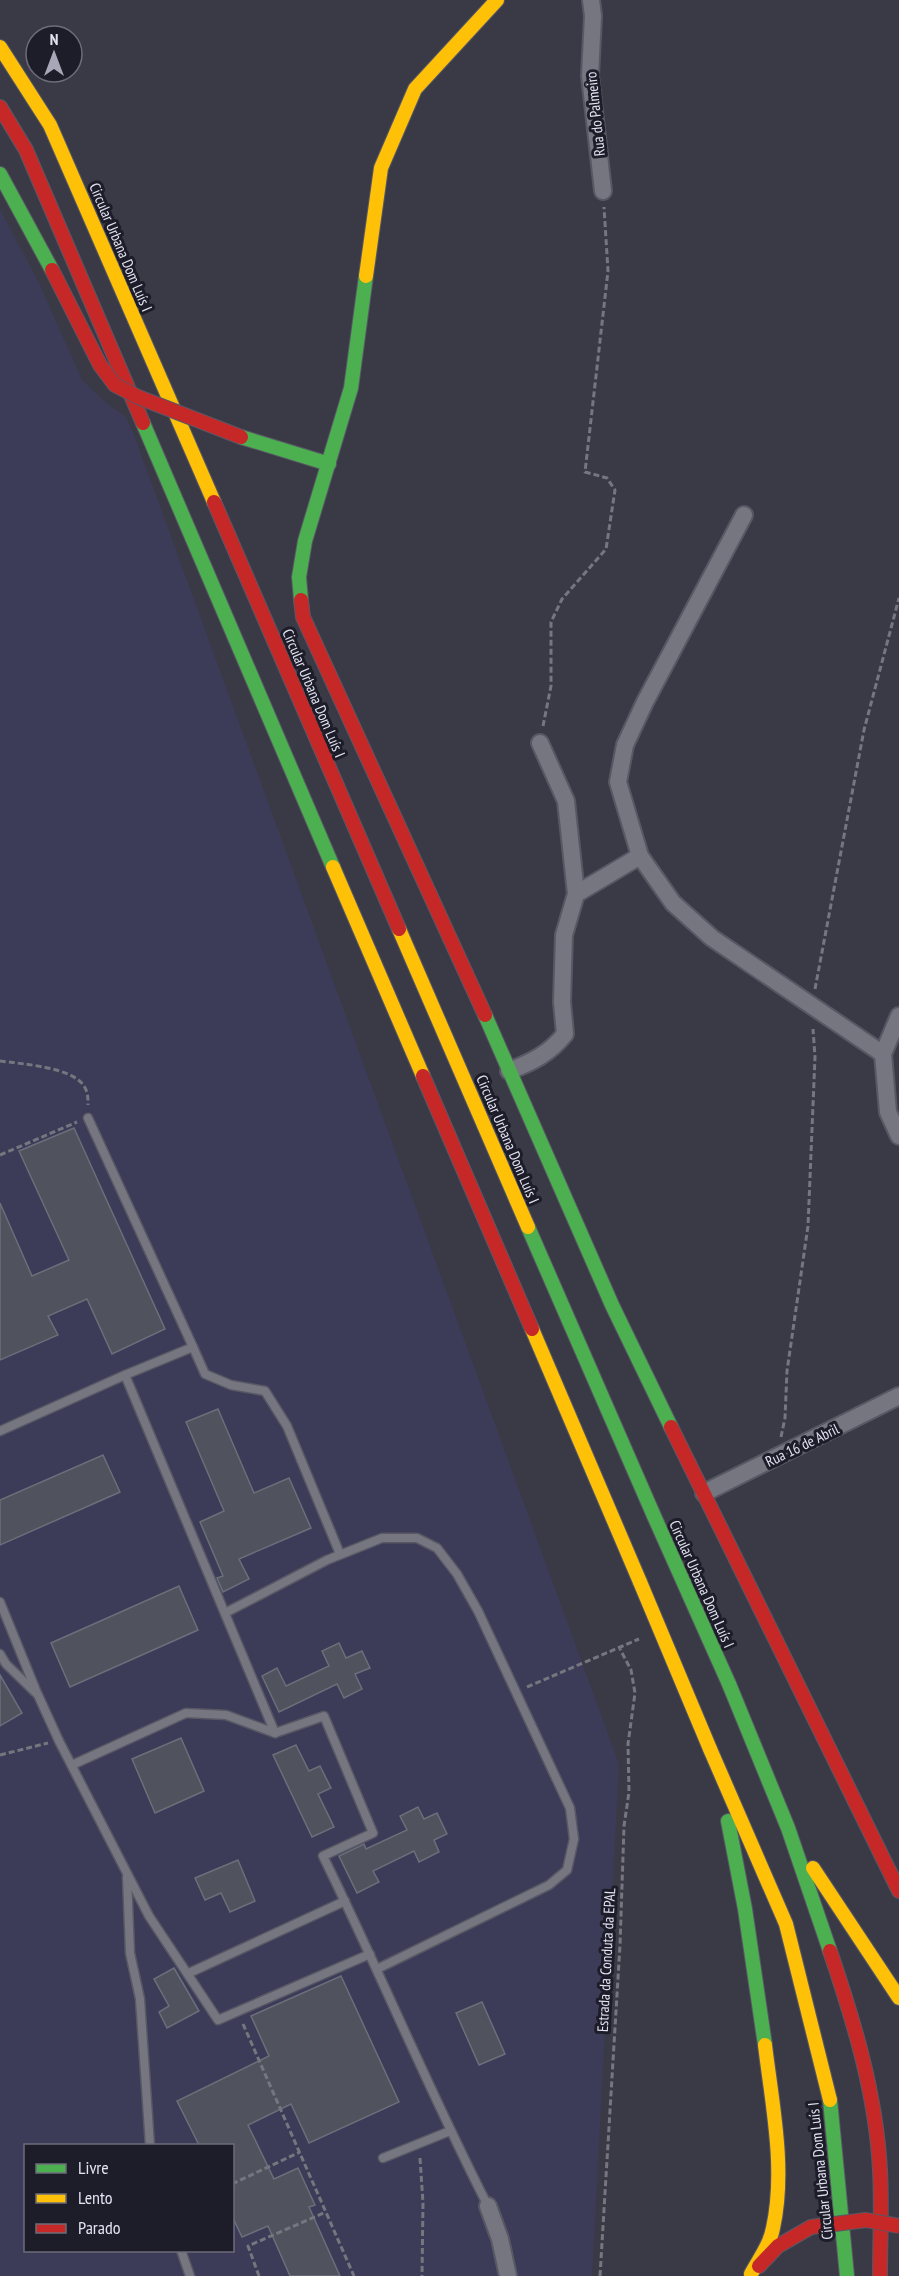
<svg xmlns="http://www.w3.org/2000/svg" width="899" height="2276" viewBox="0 0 899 2276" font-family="'PT Sans Narrow',sans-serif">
	<rect width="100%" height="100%" fill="#3a3a47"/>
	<path fill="#3c3b58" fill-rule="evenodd" d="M0 209 40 285 82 380 106 403 126 417 134 435 619 1764 592 2276H0ZM26 2146H232V2250H26Z"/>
	<g fill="#50535d" stroke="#6b6f7a" stroke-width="1.5">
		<path d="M74 1128 165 1329 112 1354 87 1299 48 1316 58 1335 0 1360V1203L32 1276 69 1260 19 1151Z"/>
		<path d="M218 1409 254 1493 289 1478 311 1528 239 1559 249 1579 223 1592 217 1578 223 1576 200 1522 224 1511 186 1422Z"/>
		<path d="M103 1455 120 1492 0 1545V1500Z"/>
		<path d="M179 1586 198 1630 70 1687 51 1643Z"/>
		<path d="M339 1643 346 1658 362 1651 370 1668 355 1674 362 1689 344 1698 337 1684 279 1712 262 1676 277 1668 286 1686 329 1666 322 1651Z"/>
		<path d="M0 1675 22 1713 0 1726Z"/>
		<path d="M181 1738 204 1791 155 1813 132 1759Z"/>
		<path d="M296 1745 309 1771 320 1766 331 1788 318 1794 334 1827 312 1837 273 1755Z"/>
		<path d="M418 1807 424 1819 437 1813 447 1834 434 1840 439 1852 419 1862 414 1851 373 1871 379 1882 357 1893 339 1856 364 1844 366 1849 407 1830 400 1816Z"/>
		<path d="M238 1860 255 1901 230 1912 221 1893 205 1900 195 1878Z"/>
		<path d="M174 1968 199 2011 167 2028 159 2012 169 2006 154 1979Z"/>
		<path d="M341 1976 399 2102 309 2143 291 2104 248 2125 274 2179 298 2168 315 2205 309 2207 340 2276H290L268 2226 242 2237 232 2216V2145H199L177 2101 269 2056 251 2016Z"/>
		<path d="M482 2002 505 2054 479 2065 456 2013Z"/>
	</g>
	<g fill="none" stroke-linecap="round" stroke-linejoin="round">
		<g stroke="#585865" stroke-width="11">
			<g id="lane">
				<path d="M88 1118 193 1347 125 1375 275 1733 324 1716 373 1833 323 1856C380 1972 429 2091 488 2206"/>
				<path d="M193 1347 205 1374 231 1385 265 1391 287 1426 340 1554"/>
				<path d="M0 1431 125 1375"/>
				<path d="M0 1602 37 1693"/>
				<path d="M225 1613 327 1560 382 1538H417L437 1548 457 1574 478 1611 570 1808 574 1839 567 1870 549 1885 377 1969"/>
				<path d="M0 1654 6 1664 38 1695 59 1741 149 1916 218 2020 370 1954"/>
				<path d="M72 1765 186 1713 226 1715 275 1733"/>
				<path d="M127 1877 130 1953 140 1999 150 2146"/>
				<path d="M189 1973 345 1901"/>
				<path d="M383 2158 450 2131"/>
				<path d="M181 2250 190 2276"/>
			</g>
		</g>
		<g stroke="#585865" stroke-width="20">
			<g id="street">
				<path d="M591 0 593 16 590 76 603 191"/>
				<path d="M744 515 645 702 625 745 618 782 640 856 673 903 712 938 883 1054"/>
				<path d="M540 743 566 801 576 894"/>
				<path d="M899 1016 883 1054 888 1112 899 1136"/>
				<path d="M509 1071C532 1062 549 1054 565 1034L562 1002 564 935 576 894 640 856"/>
				<path d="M704 1493 899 1396"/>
				<path d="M488 2206 500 2239 508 2276"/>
			</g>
		</g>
		<g stroke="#585865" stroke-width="16">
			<g id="fast">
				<path d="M0 174 52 270"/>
				<path d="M143 423 333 867"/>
				<path d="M241 437 329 464"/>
				<path d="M301 600 299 577 305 541 351 388 366 276"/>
				<path d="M485 1015 612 1305 671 1427"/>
				<path d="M528 1227 654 1516"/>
				<path d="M729 1684 788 1828 830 1951"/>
				<path d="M728 1821 745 1909 765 2045"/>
				<path d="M830 2100 847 2276"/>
			</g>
		</g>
		<g stroke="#585865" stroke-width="16">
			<g id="slow">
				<path d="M0 47 50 125 214 502"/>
				<path d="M366 276 381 168 415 89 497 0"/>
				<path d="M333 867 423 1076"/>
				<path d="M399 929 528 1227"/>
				<path d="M532 1329 640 1582"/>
				<path d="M710 1749 786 1924 830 2100"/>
				<path d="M813 1868 899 1998"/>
				<path d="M751 2274C759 2259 770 2245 773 2228 786 2169 772 2104 765 2045"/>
			</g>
		</g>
		<g stroke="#585865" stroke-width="16">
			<g id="jam">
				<path d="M0 107 26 150 143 423"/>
				<path d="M214 502 399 929"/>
				<path d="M301 600 303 617 485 1015"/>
				<path d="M423 1076 532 1329"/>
				<path d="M671 1427 899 1891"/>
				<path d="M830 1951C854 2022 876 2094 880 2170 882 2205 880 2241 880 2276"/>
				<path d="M759 2266 778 2246 811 2227"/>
			</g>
		</g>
		<g stroke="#76767f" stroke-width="3" stroke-dasharray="6 3" stroke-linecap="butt">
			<path d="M543 726 551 686V622L562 599 606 549 615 490 607 478 585 472 608 271 604 207"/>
			<path d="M815 989 864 730 899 598"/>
			<path d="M0 1061C22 1064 72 1067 84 1086 88 1092 88 1098 88 1105"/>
			<path d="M0 1155 77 1122"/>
			<path d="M781 1437 785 1418 787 1371 808 1226 815 1057 813 1029"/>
			<path d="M527 1687 639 1639"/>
			<path d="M0 1755 48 1743"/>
			<path d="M243 2024 354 2276"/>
			<path d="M420 2158 423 2203 422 2276"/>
			<path d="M232 2184 300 2152"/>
			<path d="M259 2276 248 2246 326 2212"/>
			<path d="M600 2276 620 1945 624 1826 629 1792 628 1744 635 1693 631 1670 620 1649"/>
		</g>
		<use href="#lane" stroke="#767680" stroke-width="8"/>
		<use href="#street" stroke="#767680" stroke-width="16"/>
		<use href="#fast" stroke="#4caf50" stroke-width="14"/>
		<use href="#slow" stroke="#ffc107" stroke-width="14"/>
		<use href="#jam" stroke="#c62828" stroke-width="14"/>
		<g stroke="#585865" stroke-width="16" stroke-linecap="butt">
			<path id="fast-bridge" d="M654 1516 729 1684"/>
		</g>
		<g stroke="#585865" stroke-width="16" stroke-linecap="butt">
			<path id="slow-bridge" d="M640 1582 710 1749"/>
		</g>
		<g stroke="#585865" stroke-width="16" stroke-linecap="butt">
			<g id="jam-bridge">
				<path d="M52 270 100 365 115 385 138 397 241 437"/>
				<path d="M811 2227 866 2220 899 2226"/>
			</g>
		</g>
		<use href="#fast-bridge" stroke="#4caf50" stroke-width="14"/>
		<use href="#slow-bridge" stroke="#ffc107" stroke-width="14"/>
		<use href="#jam-bridge" stroke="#c62828" stroke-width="14"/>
	</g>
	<g text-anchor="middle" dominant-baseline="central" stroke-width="6" stroke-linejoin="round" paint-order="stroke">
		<g font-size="15" fill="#e2e2f3" stroke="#1d1d29">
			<text transform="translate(595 114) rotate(-96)">Rua do Palmeiro</text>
			<text transform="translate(121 247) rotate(67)">Circular Urbana Dom Luís I</text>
			<text transform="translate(314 693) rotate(67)">Circular Urbana Dom Luís I</text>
			<text transform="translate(508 1139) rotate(67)">Circular Urbana Dom Luís I</text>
			<text transform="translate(802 1445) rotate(-26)">Rua 16 de Abril</text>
			<text transform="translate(702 1584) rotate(66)">Circular Urbana Dom Luís I</text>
			<text transform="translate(606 1960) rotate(-87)">Estrada da Conduta da EPAL</text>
			<text transform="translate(820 2171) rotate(-96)">Circular Urbana Dom Luís I</text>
		</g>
	</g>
	<rect x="24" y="2144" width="210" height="108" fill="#1d1d29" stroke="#6c6c7a" stroke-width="1.5"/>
	<rect x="36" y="2164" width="30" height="9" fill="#4caf50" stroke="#6c6c7a" stroke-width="1.5"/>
	<text x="78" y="2174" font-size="18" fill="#e2e2f3">Livre</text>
	<rect x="36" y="2194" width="30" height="9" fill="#ffc107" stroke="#6c6c7a" stroke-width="1.5"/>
	<text x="78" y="2204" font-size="18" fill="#e2e2f3">Lento</text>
	<rect x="36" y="2224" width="30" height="9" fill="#c62828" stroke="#6c6c7a" stroke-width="1.5"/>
	<text x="78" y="2234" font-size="18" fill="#e2e2f3">Parado</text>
	<g transform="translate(54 54)"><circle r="28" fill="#1d1d29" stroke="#6c6c7a" stroke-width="1.5"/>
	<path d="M0-4.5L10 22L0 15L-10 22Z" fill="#a7a7b7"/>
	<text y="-9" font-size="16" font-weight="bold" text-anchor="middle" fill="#e2e2f3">N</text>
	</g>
</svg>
